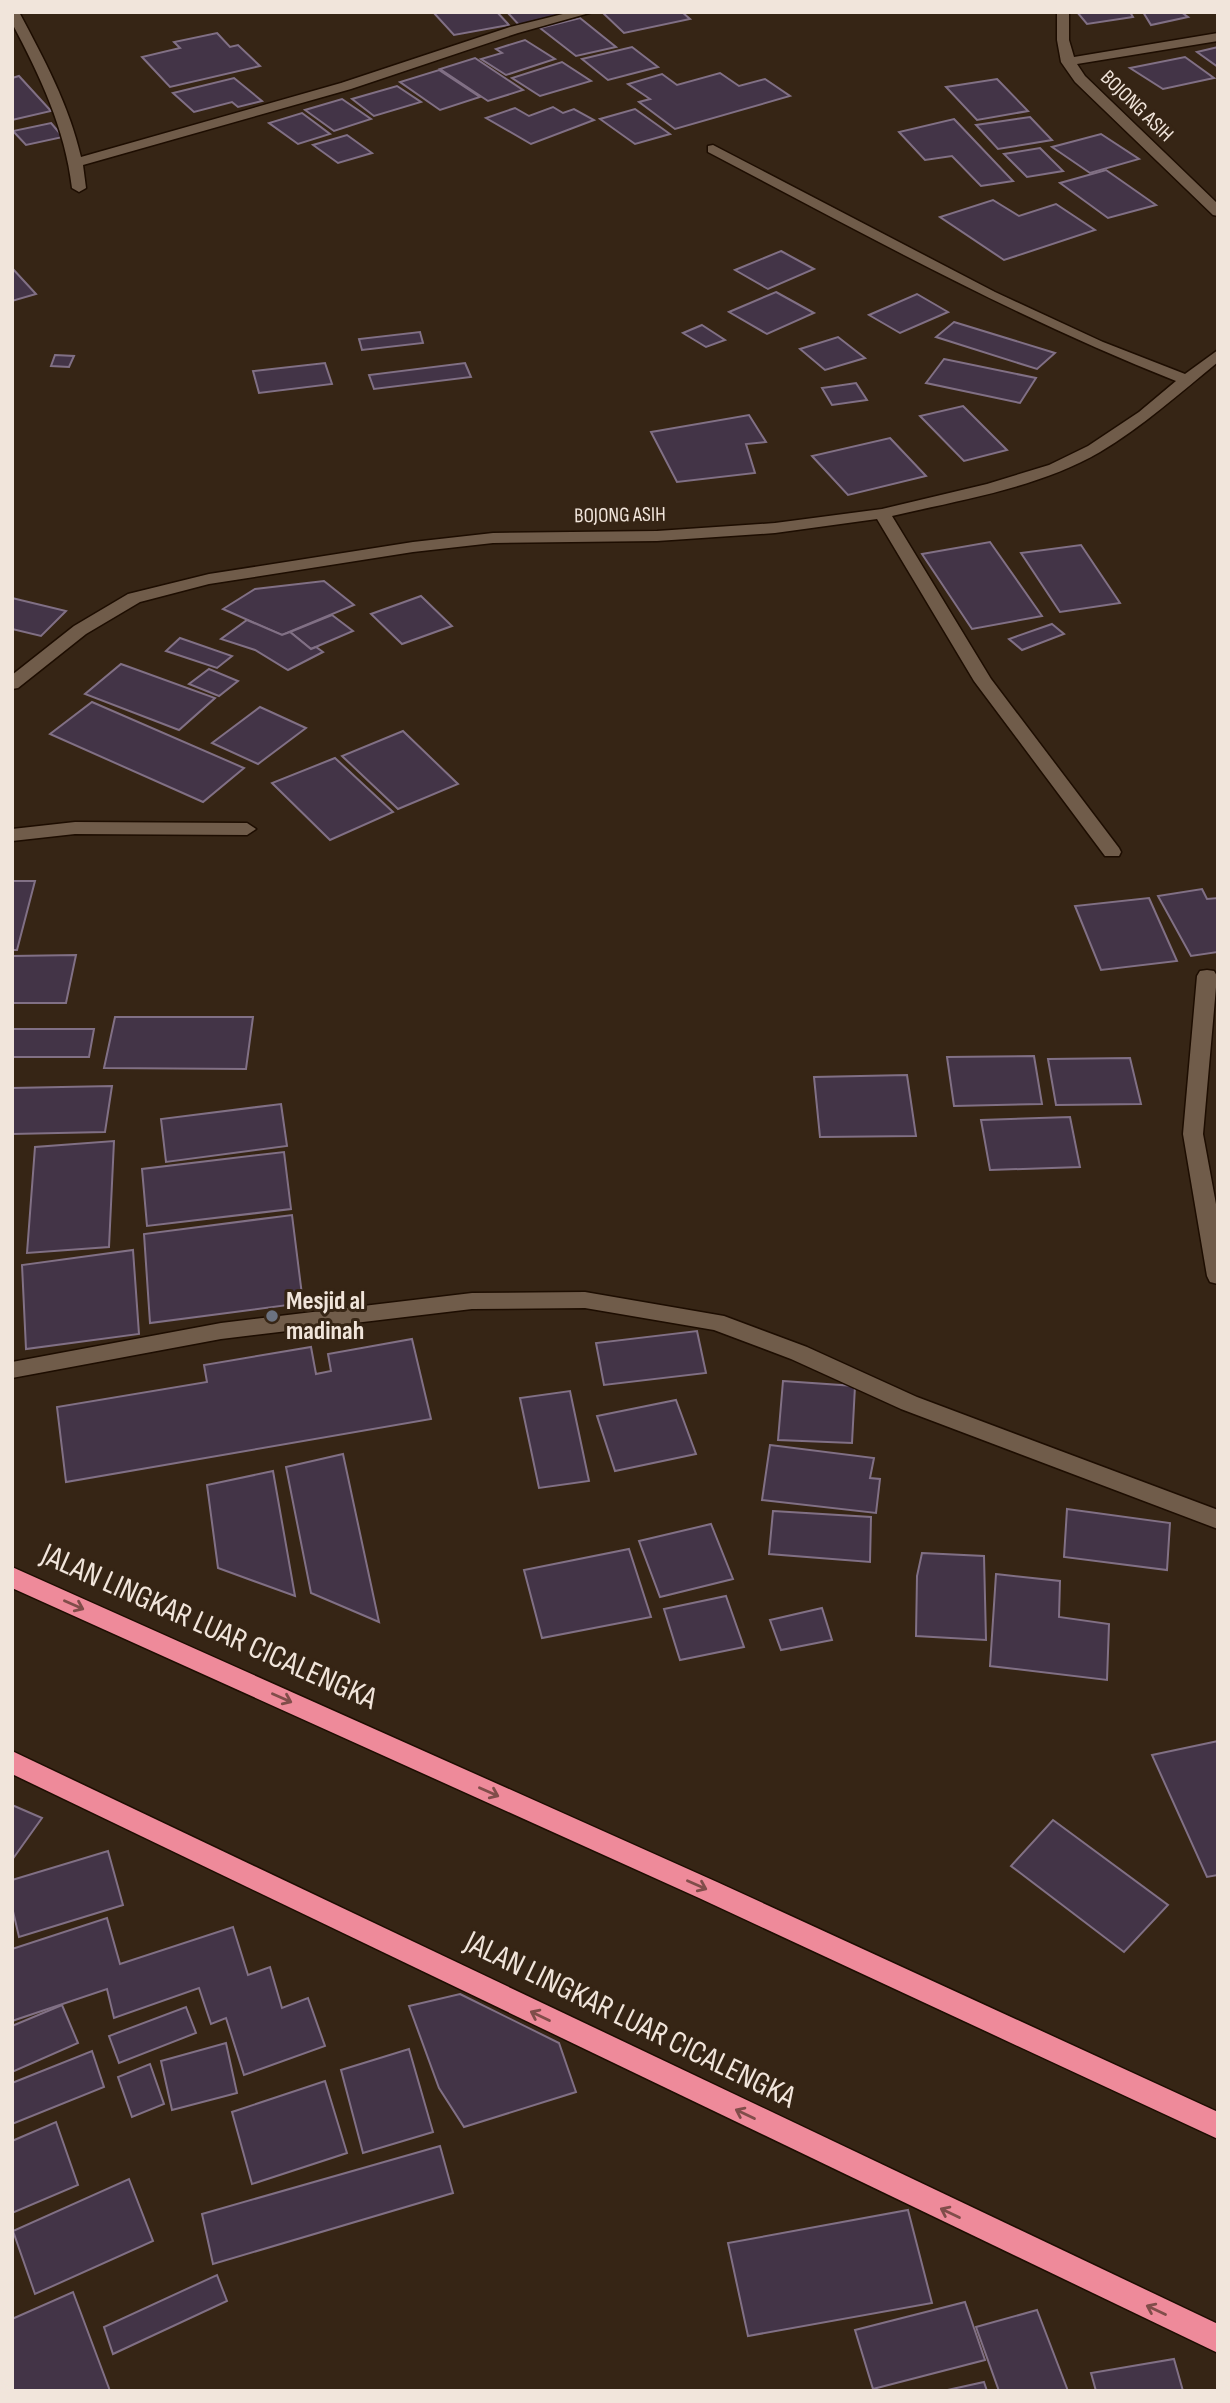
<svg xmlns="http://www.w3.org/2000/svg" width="1230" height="2403" viewBox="0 0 1230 2403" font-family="'Sofia Sans Condensed',sans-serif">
	<rect width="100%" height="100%" fill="#362515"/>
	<g fill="#433447" stroke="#817085" stroke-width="2">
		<path d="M433 12H497L509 25 454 35Z"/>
		<path d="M507 12H580L519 25Z"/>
		<path d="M602 12H682L690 19 624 33Z"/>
		<path d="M1077 12H1130L1133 17 1087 24Z"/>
		<path d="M1143 12H1181L1188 17 1151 25Z"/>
		<path d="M580 18 616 47 576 56 540 28Z"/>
		<path d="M217 33 230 47 238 45 260 66 170 87 142 57 180 48 174 42Z"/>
		<path d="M525 40 555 59 506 75 481 59 502 53 496 49Z"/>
		<path d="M632 47 658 67 608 80 582 59Z"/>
		<path d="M1218 47V67L1197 52Z"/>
		<path d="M1185 57 1214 78 1163 89 1130 68Z"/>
		<path d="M475 58 523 90 488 101 440 69Z"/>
		<path d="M562 62 591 81 540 96 512 78Z"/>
		<path d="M439 70 480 97 440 110 400 82Z"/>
		<path d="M720 73 739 86 765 79 790 96 675 129 639 102 650 99 628 84 662 74 677 85Z"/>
		<path d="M19 76 51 111 12 120V78Z"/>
		<path d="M234 78 262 101 238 107 232 102 194 112 173 93Z"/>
		<path d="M997 79 1028 111 977 120 946 87Z"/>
		<path d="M397 86 421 102 374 116 352 99Z"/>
		<path d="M342 99 371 119 334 131 305 110Z"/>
		<path d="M553 107 563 113 574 109 594 120 531 144 486 118 515 108 529 116Z"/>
		<path d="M635 109 670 134 635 144 600 119Z"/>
		<path d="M302 113 330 134 298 144 269 123Z"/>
		<path d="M1030 117 1052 140 998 149 976 125Z"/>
		<path d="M954 119 1013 181 981 186 952 156 925 160 899 132Z"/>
		<path d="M51 123 63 137 26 145 13 131Z"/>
		<path d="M1101 134 1139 159 1090 173 1052 147Z"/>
		<path d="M347 135 372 153 338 163 313 145Z"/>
		<path d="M1040 148 1063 171 1027 177 1004 154Z"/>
		<path d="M1106 170 1156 205 1108 218 1060 183Z"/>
		<path d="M993 200 1019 216 1056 204 1095 230 1004 260 940 217Z"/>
		<path d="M781 251 814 269 768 289 735 270Z"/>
		<path d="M12 268 36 294 12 301Z"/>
		<path d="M776 292 814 313 767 334 729 312Z"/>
		<path d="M917 294 948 312 900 333 869 315Z"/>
		<path d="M954 322 1055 353 1037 369 936 337Z"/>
		<path d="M702 325 725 340 706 347 683 333Z"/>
		<path d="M420 332 423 343 362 350 359 339Z"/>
		<path d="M838 337 865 358 825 370 800 349Z"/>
		<path d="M55 355 74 356 69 367 51 366Z"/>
		<path d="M944 359 1036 378 1020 403 926 383Z"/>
		<path d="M325 363 332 384 259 393 253 371Z"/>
		<path d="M465 363 471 377 374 389 369 375Z"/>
		<path d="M856 383 867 400 832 405 822 388Z"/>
		<path d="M963 406 1007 450 964 461 920 416Z"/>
		<path d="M749 415 766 442 746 444 755 473 677 482 651 432Z"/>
		<path d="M890 438 926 476 848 495 812 456Z"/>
		<path d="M990 542 1042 616 972 629 922 554Z"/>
		<path d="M1081 545 1120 603 1060 612 1021 553Z"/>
		<path d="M324 581 354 605 282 635 223 609 255 589Z"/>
		<path d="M421 596 452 626 402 644 371 614Z"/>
		<path d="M12 598 66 611 41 636 12 629Z"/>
		<path d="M332 615 353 631 311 649 290 632Z"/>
		<path d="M247 620 282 635 290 632 311 649 316 647 323 652 288 670 255 650 221 639Z"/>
		<path d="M1052 624 1064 634 1022 650 1009 639Z"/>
		<path d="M180 638 232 656 217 668 166 651Z"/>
		<path d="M121 664 215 698 179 730 85 694Z"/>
		<path d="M209 669 238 681 219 696 189 684Z"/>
		<path d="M92 702 244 768 203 802 50 734Z"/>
		<path d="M260 707 306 728 258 764 212 743Z"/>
		<path d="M403 731 458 784 398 809 342 756Z"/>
		<path d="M335 758 393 812 330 840 272 783Z"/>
		<path d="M12 881H35L17 950H12Z"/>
		<path d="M1202 889 1207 899 1218 898V952L1191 956 1158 896Z"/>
		<path d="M1149 898 1177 961 1101 970 1075 906Z"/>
		<path d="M76 955 66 1003H12V956Z"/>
		<path d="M115 1017H253L246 1069 104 1068Z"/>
		<path d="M12 1029H94L89 1057H12Z"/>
		<path d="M1034 1056 1042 1104 954 1106 947 1057Z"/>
		<path d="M1130 1058 1141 1104 1056 1105 1048 1059Z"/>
		<path d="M907 1075 916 1136 820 1137 814 1077Z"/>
		<path d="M112 1086 105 1132 12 1134V1088Z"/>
		<path d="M281 1104 287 1146 166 1162 161 1119Z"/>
		<path d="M1070 1117 1080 1167 990 1170 981 1120Z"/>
		<path d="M114 1141 109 1247 27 1253 35 1147Z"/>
		<path d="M284 1152 291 1209 147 1226 142 1169Z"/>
		<path d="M292 1215 303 1303 150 1323 144 1234Z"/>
		<path d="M133 1250 139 1334 26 1349 22 1265Z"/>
		<path d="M697 1331 706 1373 604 1385 596 1343Z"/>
		<path d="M412 1339 431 1419 66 1482 57 1407 207 1382 204 1365 311 1347 316 1374 331 1371 328 1354Z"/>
		<path d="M783 1381 855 1386 852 1443 778 1440Z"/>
		<path d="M570 1391 589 1481 539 1488 520 1398Z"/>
		<path d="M676 1400 696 1454 615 1471 597 1416Z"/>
		<path d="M770 1445 874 1458 870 1478 880 1479 876 1513 762 1500Z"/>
		<path d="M343 1454 379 1622 311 1593 286 1467Z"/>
		<path d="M273 1471 295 1596 218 1568 207 1485Z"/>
		<path d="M1067 1509 1170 1523 1167 1570 1064 1557Z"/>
		<path d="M773 1511 871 1517 870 1562 769 1554Z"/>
		<path d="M711 1524 733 1579 660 1597 639 1541Z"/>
		<path d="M629 1549 651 1617 542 1638 524 1570Z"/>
		<path d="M922 1553 984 1556 986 1640 916 1636 917 1576Z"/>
		<path d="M996 1574 1060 1581 1059 1617 1109 1624 1107 1680 990 1666Z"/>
		<path d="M726 1596 744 1647 680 1660 664 1609Z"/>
		<path d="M822 1608 832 1640 781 1650 770 1620Z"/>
		<path d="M1218 1741V1875L1207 1877 1152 1755Z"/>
		<path d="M12 1805 42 1818 12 1860Z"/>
		<path d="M1053 1820 1168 1905 1124 1952 1011 1866Z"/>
		<path d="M108 1851 123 1905 19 1937 12 1907V1880Z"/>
		<path d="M107 1918 120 1964 233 1927 248 1975 270 1967 282 2008 308 1998 325 2046 244 2075 226 2018 211 2024 199 1988 114 2018 107 1989 12 2021V1949Z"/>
		<path d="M460 1994 559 2043 576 2092 464 2127 439 2088 409 2006Z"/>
		<path d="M62 2005 78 2043 12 2072V2026Z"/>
		<path d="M186 2007 196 2033 119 2063 109 2036Z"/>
		<path d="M226 2043 237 2093 172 2110 161 2061Z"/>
		<path d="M409 2049 433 2132 363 2153 341 2070Z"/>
		<path d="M92 2051 104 2087 12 2124V2083Z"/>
		<path d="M150 2064 164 2104 132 2117 118 2077Z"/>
		<path d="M325 2081 347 2153 252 2184 232 2112Z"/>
		<path d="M56 2122 78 2185 12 2213V2141Z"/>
		<path d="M440 2146 453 2193 213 2264 202 2214Z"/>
		<path d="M129 2179 153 2241 35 2294 13 2231Z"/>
		<path d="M908 2210 932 2303 748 2336 728 2243Z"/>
		<path d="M217 2275 227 2301 113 2354 104 2327Z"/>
		<path d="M73 2292 110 2391H12V2319Z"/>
		<path d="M965 2302 985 2360 873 2389 855 2330Z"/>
		<path d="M1037 2310 1068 2391H999L976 2327Z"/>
		<path d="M1174 2359 1183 2391H1096L1091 2373Z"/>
		<path d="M984 2382 987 2391H943Z"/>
	</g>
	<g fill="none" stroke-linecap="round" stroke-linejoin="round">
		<g stroke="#1d0d01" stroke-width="3">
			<g id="minor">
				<path d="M12 12H19C44 59 69 105 81 157L341 83 510 27 571 12H593L518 33 351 89 83 165 86 188 79 192 72 188C65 128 40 76 12 23Z"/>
				<path d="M1057 12H1069V40L1074 57 1218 33V41L1077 64 1085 76 1218 204V216L1213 215 1075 82 1061 62 1057 40Z"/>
				<path d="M713 145 995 292 1103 342 1185 374 1218 350V362C1180 393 1142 427 1100 452 1038 488 960 500 892 516L991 679 1119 848 1121 852 1119 856H1105L974 681 877 519 775 533 657 541 493 543 413 552 209 584 140 602 86 634 18 688 12 689V675L74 626 128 594 209 574 413 542 493 533 657 531 775 523 882 509 987 484 1049 465 1088 446 1139 412 1176 381C1014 317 862 233 708 152V146Z"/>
				<path d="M75 822 247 823 256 829 247 835 75 834 12 841V829Z"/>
				<path d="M1207 970 1214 971 1217 976 1203 1134 1218 1215V1284L1210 1282 1207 1276 1183 1134 1197 976 1200 971Z"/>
				<path d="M585 1292 724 1316 807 1347 917 1397 1218 1510V1529L901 1409 791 1359 714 1330 585 1308 472 1309 221 1339 12 1378V1362L221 1323 472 1293Z"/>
			</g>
		</g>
		<g stroke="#1d0d01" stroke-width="3">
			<g id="highway">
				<path d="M12 1567 717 1882 1218 2112V2139L699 1898 12 1588Z"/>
				<path d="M12 1751 1218 2324V2353L12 1774Z"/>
			</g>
		</g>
		<use href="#minor" fill="#705c4a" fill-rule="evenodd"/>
		<use href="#highway" fill="#ee8a9a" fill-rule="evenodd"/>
	</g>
	<defs><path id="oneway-shaft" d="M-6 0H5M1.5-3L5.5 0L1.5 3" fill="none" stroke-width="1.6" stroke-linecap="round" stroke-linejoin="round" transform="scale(1.75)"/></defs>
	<g stroke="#804d4a">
		<use href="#oneway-shaft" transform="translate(74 1605) rotate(24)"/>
		<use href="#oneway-shaft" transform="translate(282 1698) rotate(24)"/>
		<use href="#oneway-shaft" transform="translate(489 1792) rotate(24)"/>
		<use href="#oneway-shaft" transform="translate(697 1885) rotate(24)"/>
		<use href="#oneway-shaft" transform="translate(540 2016) rotate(-154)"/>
		<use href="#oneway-shaft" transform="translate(745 2114) rotate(-154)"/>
		<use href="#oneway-shaft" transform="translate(950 2213) rotate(-154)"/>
		<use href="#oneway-shaft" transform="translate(1156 2310) rotate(-155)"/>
	</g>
	<circle fill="#6b7280" stroke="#362515" stroke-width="2.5" cx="272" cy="1316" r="7"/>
	<g text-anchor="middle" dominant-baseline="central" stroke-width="6" stroke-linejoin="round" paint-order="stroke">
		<g font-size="21" fill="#f1e5db" stroke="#362515">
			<text transform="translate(1137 106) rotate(44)">BOJONG ASIH</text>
			<text transform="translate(620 515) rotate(-1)">BOJONG ASIH</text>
		</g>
		<g font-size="26" font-weight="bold" fill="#f1e5db" stroke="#362515" text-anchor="start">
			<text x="286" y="1301">Mesjid al<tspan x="286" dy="30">madinah</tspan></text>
		</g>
		<g font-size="32" fill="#f1e5db" stroke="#362515">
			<text transform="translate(209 1627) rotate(24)">JALAN LINGKAR LUAR CICALENGKA</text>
			<text transform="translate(630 2020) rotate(26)">JALAN LINGKAR LUAR CICALENGKA</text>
		</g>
	</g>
	<rect width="1230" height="2403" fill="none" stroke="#f1e5db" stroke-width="28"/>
</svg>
